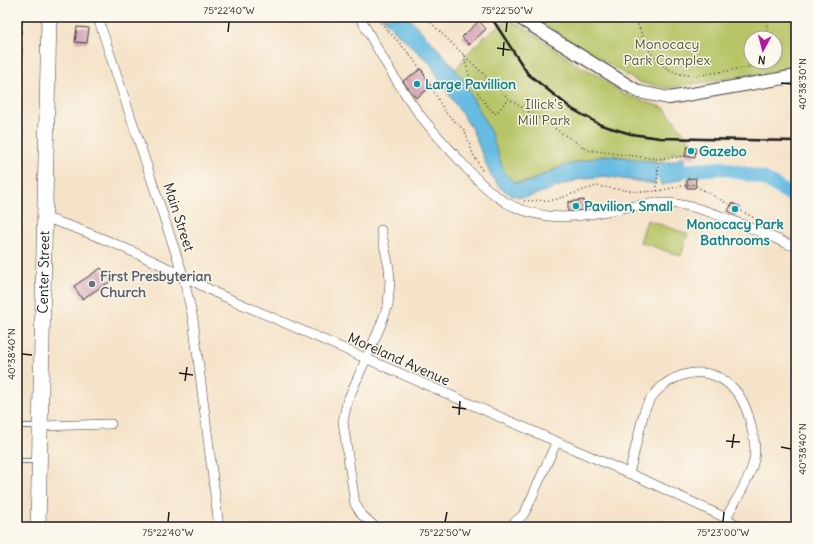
<svg xmlns="http://www.w3.org/2000/svg" width="813" height="544" viewBox="0 0 813 544" font-family="Delius,sans-serif">
	<rect width="100%" height="100%" fill="#fbf7ec"/>
	<filter id="ink" filterUnits="userSpaceOnUse"><feTurbulence type="fractalNoise" baseFrequency=".025" numOctaves="2"/><feDisplacementMap in="SourceGraphic" scale="8" xChannelSelector="R" yChannelSelector="G"/><feConvolveMatrix kernelMatrix="1 2 1 2 8 2 1 2 1" color-interpolation-filters="sRGB"/></filter>
	<filter id="wash" filterUnits="userSpaceOnUse"><feTurbulence type="fractalNoise" baseFrequency=".012" numOctaves="4" result="noise"/><feDisplacementMap in="SourceGraphic" scale="16" xChannelSelector="R" yChannelSelector="G"/><feGaussianBlur stdDeviation="0.9" result="paint"/><feColorMatrix in="noise" values="0 0 0 0 0 0 0 0 0 0 0 0 0 0 0 0 0 1.4 0 .05"/><feComposite in="paint" operator="in"/></filter>
	<g filter="url(#wash)">
		<rect width="100%" height="100%" fill="#f5e3c9"/>
		<g fill="#b7c567" stroke="#6a7042" fill-rule="evenodd">
			<path d="M532 17H796V68L667 88 638 82ZM751 38H775V62H751Z"/>
			<path d="M509 20 530 31 574 63 599 76 621 93 664 108 696 148 687 147 686 153H673C657 170 627 154 608 156 596 157 575 162 563 166 547 171 530 185 514 182L504 172 482 115 456 70C469 49 487 32 509 20Z"/>
			<path d="M647 220 688 234 681 256 640 242Z"/>
		</g>
		<g fill="#66bce3" stroke="#416c80">
			<path d="M382 17H408L450 62 462 78 491 133 504 172 514 182 526 183 563 166 607 155 655 162V184L604 176 580 179 528 197H520L512 195 501 188 491 176 472 129 438 78 431 64 397 33Z"/>
			<path d="M681 157H684V178L663 185 660 184V163L675 161Z"/>
		</g>
		<g fill="none" stroke-linecap="round" stroke-linejoin="round">
			<path stroke="#66bce3" stroke-width="14" d="M637 171 665 172 722 168 763 178 796 198"/>
		</g>
		<g id="blocks">
			<g fill="#d0a0b2">
				<path d="M17 20H22L21 34H17Z"/>
				<path d="M479 21 486 29 469 45 462 37Z"/>
				<path d="M77 27 89 28 87 43 75 42Z"/>
				<path d="M17 48H22L21 61 17 60Z"/>
				<path d="M421 69 431 87 416 98 403 81Z"/>
				<path d="M687 147 696 148 695 158 685 156Z"/>
				<path d="M696 178 695 188H687V179Z"/>
				<path d="M584 200 585 210 568 212V202Z"/>
				<path d="M732 203 740 207 736 215 728 211Z"/>
				<path d="M101 268 111 281 82 299 74 286Z"/>
			</g>
		</g>
	</g>
	<g filter="url(#ink)">
		<use href="#blocks" fill-opacity="0" stroke="#3d3a36" stroke-width="1"/>
		<g fill="none" stroke-linecap="round" stroke-linejoin="round">
			<g stroke="#3d3a36" stroke-width="6">
				<g id="service">
					<path d="M17 426H39"/>
					<path d="M17 461H37"/>
				</g>
			</g>
			<g stroke="#3d3a36" stroke-width="10">
				<g id="minor">
					<path d="M101 17 100 24 183 275 193 319 219 527"/>
					<path d="M360 17C378 51 397 84 420 115 430 128 441 140 452 152 467 169 484 189 505 202 517 209 533 214 548 216 589 220 622 204 662 203 698 202 755 230 790 245H796"/>
					<path d="M46 218C103 236 164 265 216 293L649 482 726 518 740 527"/>
					<path d="M40 426 111 424"/>
					<path d="M629 474 644 412C656 377 703 358 732 387 744 398 749 415 752 430 755 441 756 453 753 464 748 483 735 501 726 518"/>
					<path d="M375 527 362 515 355 504 343 422 347 402 380 327 388 305 390 281 389 268 381 230"/>
					<path d="M509 527 523 515 528 506 556 443"/>
				</g>
			</g>
			<g stroke="#3d3a36" stroke-width="14">
				<path id="tertiary" d="M518 17 639 92 669 98 796 76"/>
			</g>
			<g stroke="#3d3a36" stroke-width="16">
				<g id="primary">
					<path id="s1" d="M38 527 49 17"/>
				</g>
			</g>
			<g stroke="#3d3a36" stroke-width="1.5" stroke-dasharray="1 3" stroke-linecap="butt">
				<path d="M375 17 405 49 423 72 445 112 465 131 473 154 483 172"/>
				<path d="M425 17 509 99 588 150 658 159 685 156"/>
				<path d="M635 17C648 50 656 74 696 76L773 63 775 69"/>
				<path d="M765 17 769 38"/>
				<path d="M464 55C469 82 477 94 495 114L509 99"/>
				<path d="M657 191 658 159"/>
				<path d="M524 201 554 200 596 186 639 192 657 191 692 184 765 224"/>
			</g>
			<use href="#service" stroke="#fff" stroke-width="4.5"/>
			<use href="#minor" stroke="#fff" stroke-width="9"/>
			<use href="#tertiary" stroke="#fff" stroke-width="12"/>
			<use href="#primary" stroke="#fff" stroke-width="15"/>
			<path stroke="#1c1c1c" stroke-width="2.5" d="M491 17 528 74 572 109 601 125 631 134 660 138 796 141"/>
		</g>
	</g>
	<path fill="none" stroke="#1c1c1c" stroke-width="1.5" d="M228 32 229 22M506 32 507 22M497 48 510 50M503 56 504 42M781 83 791 84M22 354 32 355M179 373 193 375M185 381 187 367M452 407 466 409M459 415 460 401M726 441 740 442M781 447 791 449M732 448 734 434M168 522 169 512M445 522 447 512M723 522 724 512"/>
	<g fill="#0f9aa8" stroke="#fbf7ec" stroke-width="1.5">
		<circle cx="417" cy="84" r="4"/>
		<circle cx="691" cy="151" r="4"/>
		<circle cx="576" cy="206" r="4"/>
		<circle cx="735" cy="209" r="4"/>
	</g>
	<circle fill="#6b7280" stroke="#fbf7ec" stroke-width="1.5" cx="92" cy="284" r="4"/>
	<g text-anchor="middle" dominant-baseline="central" stroke-width="3" stroke-linejoin="round" paint-order="stroke">
		<g font-size="14" fill="#525736" stroke="#fbf7ec">
			<text x="667" y="44">Monocacy<tspan x="667" dy="16">Park Complex</tspan></text>
			<text x="544" y="104">Illick's<tspan x="544" dy="16">Mill Park</tspan></text>
		</g>
		<g font-size="14" font-weight="bold" fill="#0d838f" stroke="#fbf7ec" text-anchor="start">
			<text x="425" y="84">Large Pavillion</text>
			<text x="699" y="151">Gazebo</text>
			<text x="584" y="206">Pavilion, Small</text>
			<text x="735" y="224" text-anchor="middle">Monocacy Park<tspan x="735" dy="16">Bathrooms</tspan></text>
		</g>
		<g font-size="14" fill="#1c1c1c" stroke="#fbf7ec">
			<text transform="translate(179 217) rotate(72)">Main Street</text>
			<text stroke="none"><textPath href="#s1" startOffset="255">Center Street</textPath></text>
			<text transform="translate(399 359) rotate(24)">Moreland Avenue</text>
		</g>
		<g font-size="14" font-weight="bold" fill="#5b616d" stroke="#fbf7ec" text-anchor="start">
			<text x="100" y="276">First Presbyterian<tspan x="100" dy="16">Church</tspan></text>
		</g>
	</g>
	<rect width="813" height="544" fill="none" stroke="#fbf7ec" stroke-width="44"/>
	<g transform="translate(763 50) rotate(187)"><circle r="19" fill="#fbf7ec" stroke="#a29f99"/>
	<path d="M0-3L7 15L0 10L-7 15Z" fill="#b5179e"/>
	<text y="-6" font-size="11" font-weight="bold" text-anchor="middle" fill="#1c1c1c">N</text>
	</g>
	<rect x="22" y="22" width="769" height="500" fill="none" stroke="#1c1c1c" stroke-width="1.5"/>
	<g font-size="10" text-anchor="middle" fill="#1c1c1c">
		<text x="229" y="14">75°22'40"W</text>
		<text x="507" y="14">75°22'50"W</text>
		<text transform="translate(802 84) rotate(-90)" y="4">40°38'30"N</text>
		<text transform="translate(11 354) rotate(-90)" y="4">40°38'40"N</text>
		<text transform="translate(802 449) rotate(-90)" y="4">40°38'40"N</text>
		<text x="168" y="536">75°22'40"W</text>
		<text x="445" y="536">75°22'50"W</text>
		<text x="723" y="536">75°23'00"W</text>
	</g>
</svg>
